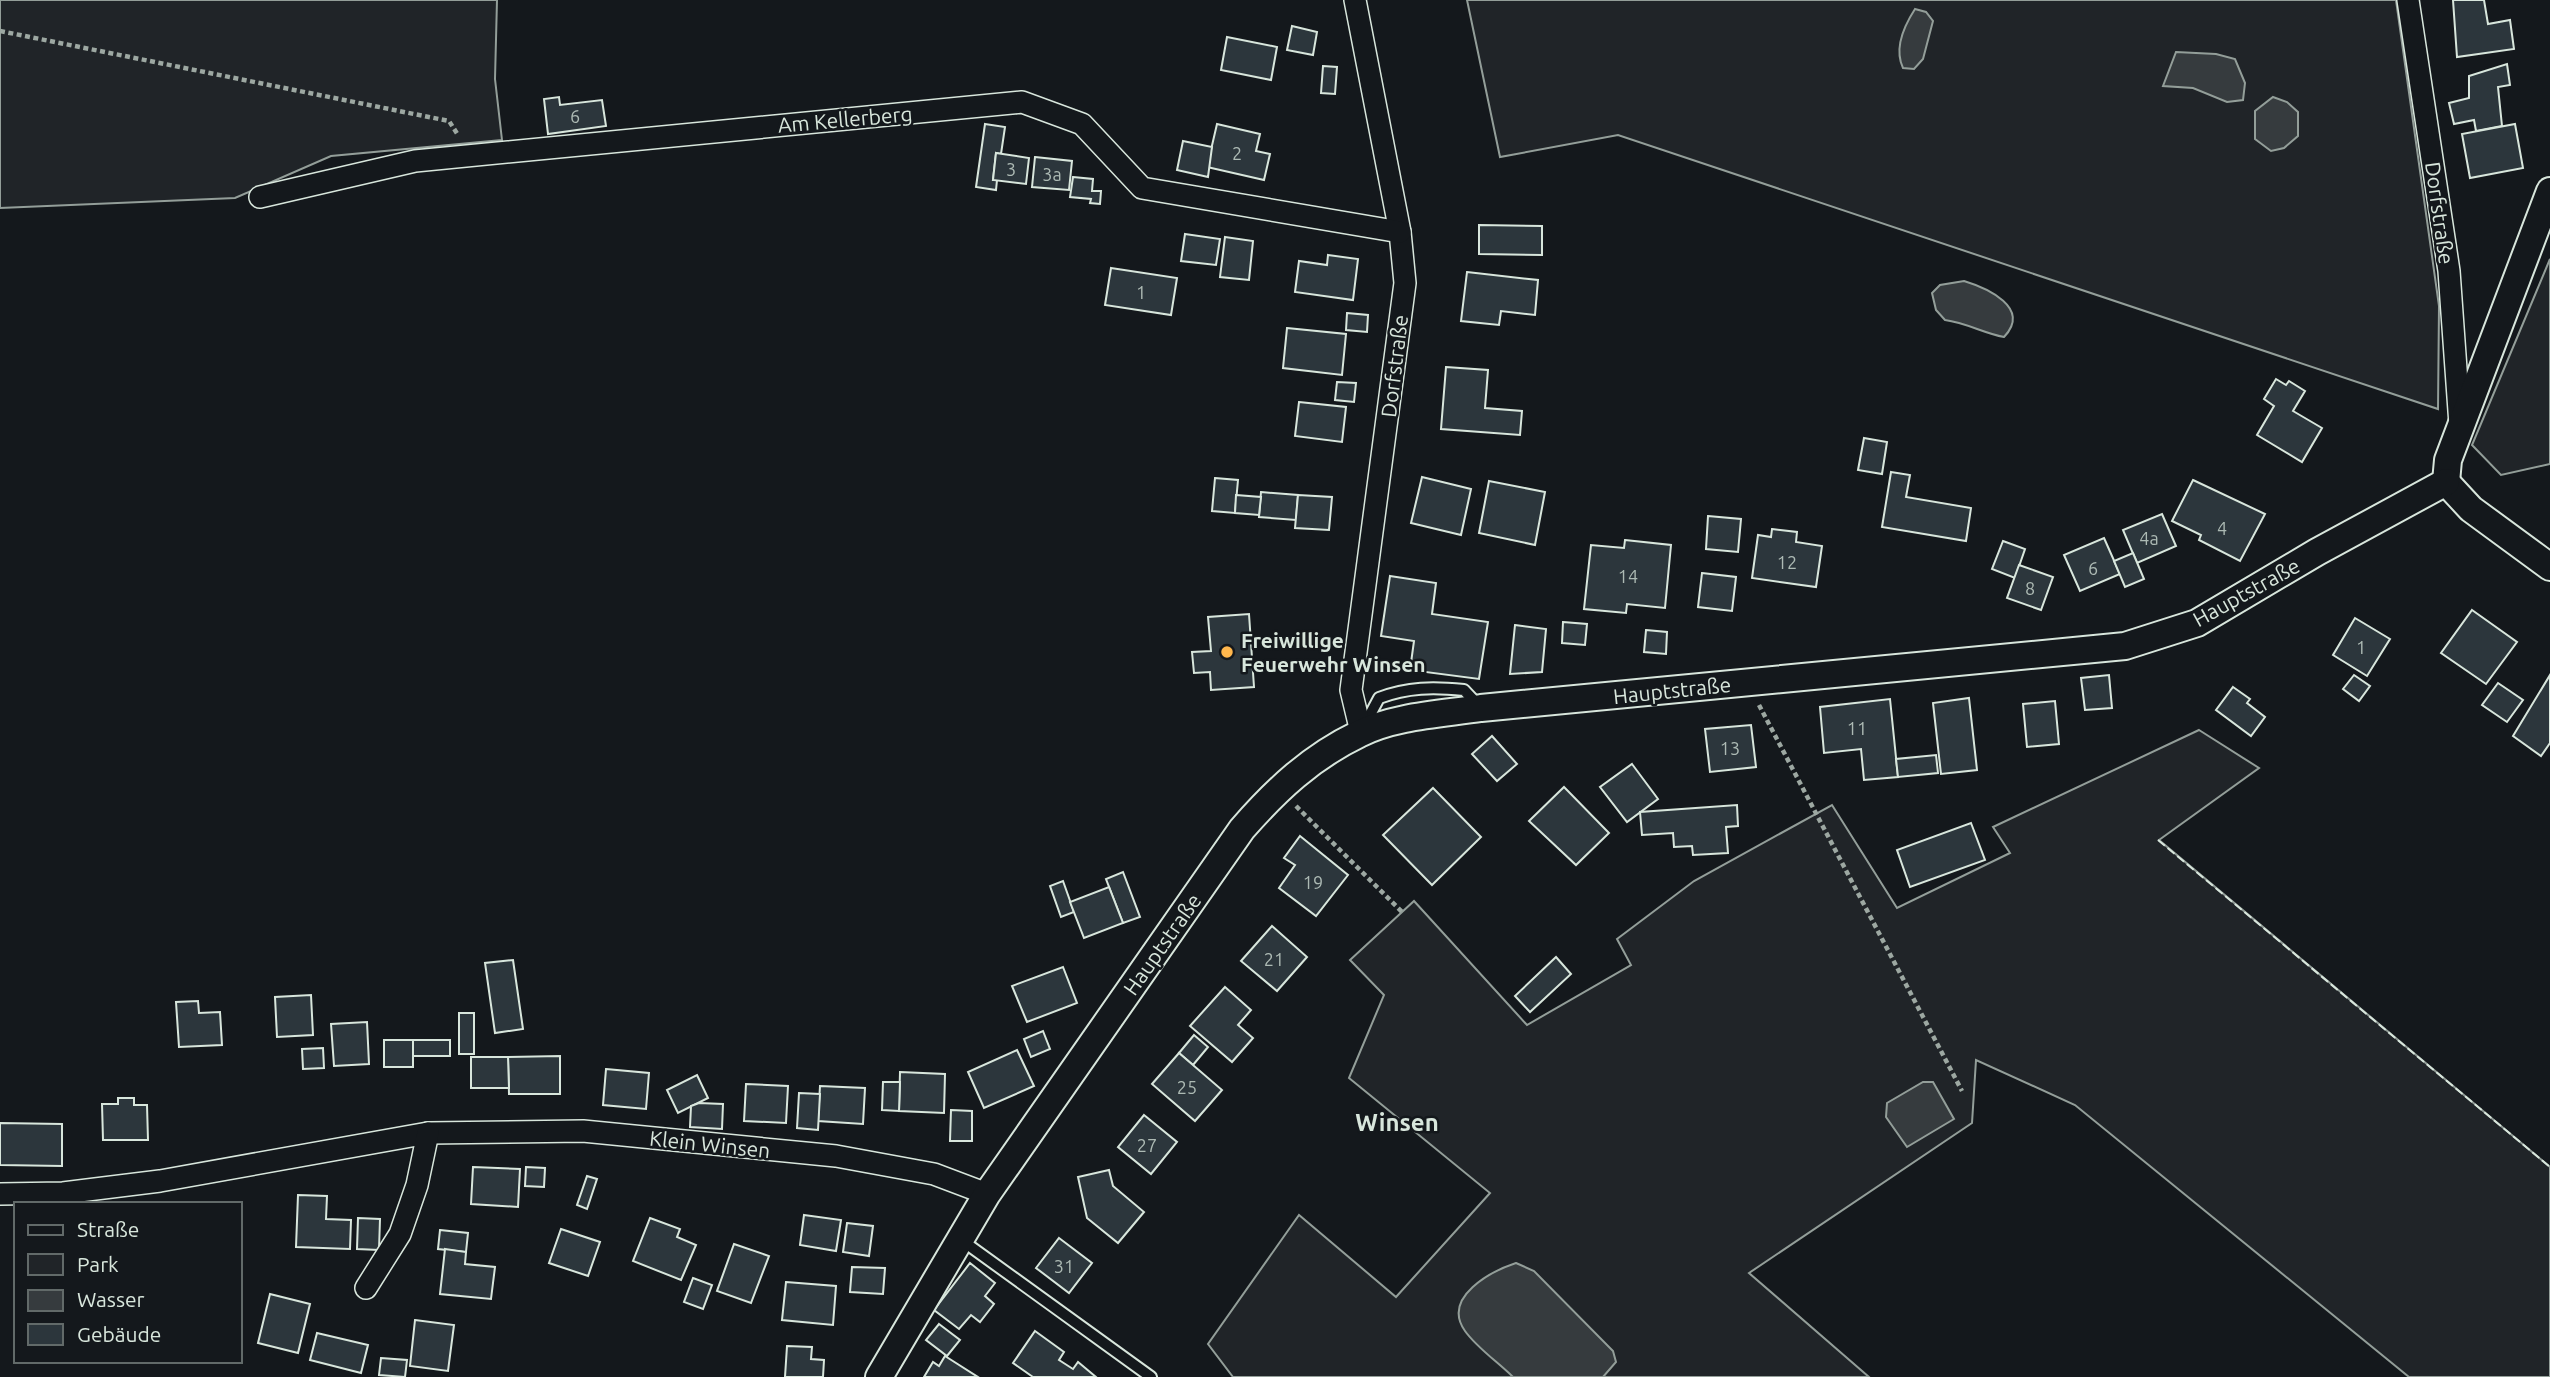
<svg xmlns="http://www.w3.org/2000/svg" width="2550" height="1377" viewBox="0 0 2550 1377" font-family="Ubuntu,sans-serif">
	<rect width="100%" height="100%" fill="#14181c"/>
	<g fill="#202428" stroke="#939e99" stroke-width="2">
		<path d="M0 0H497L495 79 502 140 331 156 235 198 0 208Z"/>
		<path d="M1467 0H2396L2439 306 2438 409 1618 135 1500 157Z"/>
		<path d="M2550 259V464L2501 475 2472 445Z"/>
		<path d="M2199 730 2259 768 2159 840 2550 1167V1377H2409L2075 1105 1976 1060 1972 1123 1749 1273 1869 1377H1233L1208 1344 1299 1215 1396 1297 1490 1193 1349 1078 1384 995 1350 960 1414 901 1527 1025 1631 965 1617 939 1694 881 1832 805 1897 908 2010 853 1993 827Z"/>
	</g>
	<g fill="#363b3e" stroke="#939e99" stroke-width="2">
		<path d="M1915 9 1926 12 1933 21 1923 59 1914 69 1903 68C1894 49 1904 26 1915 9Z"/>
		<path d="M2176 52 2216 54 2235 59 2245 83 2243 100 2227 102 2193 88 2163 86Z"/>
		<path d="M2273 97 2287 102 2298 112V136L2284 148 2271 151 2255 139V111Z"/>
		<path d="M1964 281C1987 288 2032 308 2004 337 1983 333 1967 323 1945 320L1936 310 1932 293 1940 285Z"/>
		<path d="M1923 1082H1933L1954 1119 1907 1147 1886 1117 1887 1103Z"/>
		<path d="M1516 1263 1534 1271 1613 1351 1616 1362 1603 1377H1513C1498 1362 1477 1348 1465 1331 1441 1297 1492 1271 1516 1263Z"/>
	</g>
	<g fill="#2c363c" stroke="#d8e6dc" stroke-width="2">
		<path d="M2453 0H2484L2488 24 2510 20 2514 49 2457 57Z"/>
		<path d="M1292 26 1317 32 1313 55 1287 50Z"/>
		<path d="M1227 37 1277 47 1271 80 1221 70Z"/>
		<path d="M2507 64 2510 85 2498 87 2502 126 2476 131 2474 120 2454 124 2449 103 2469 98V76Z"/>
		<path d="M1323 66 1337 67 1335 94 1321 93Z"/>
		<path d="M559 97 560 105 602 100 606 126 548 134 544 99Z"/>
		<path d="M985 124 1005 127 1001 154 996 153 993 180H997L996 190 976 187Z"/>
		<path d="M1217 124 1260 134 1256 151 1270 154 1264 180 1207 167Z"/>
		<path d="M2515 124 2523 168 2470 178 2462 134Z"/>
		<path d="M1183 141 1212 147 1208 177 1177 170Z"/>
		<path d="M996 153 1029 158 1026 184 993 180Z"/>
		<path d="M1035 157 1072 161 1069 190 1032 187Z"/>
		<path d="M1073 177 1093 179 1092 191H1101L1100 204 1090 203 1091 199 1070 197Z"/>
		<path d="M1479 225 1542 226V255L1479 254Z"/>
		<path d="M1185 234 1220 239 1216 265 1181 261Z"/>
		<path d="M1225 237 1253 241 1249 280 1220 277Z"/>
		<path d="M1328 255 1358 259 1353 300 1295 292 1299 261 1327 265Z"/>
		<path d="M1111 268 1177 278 1171 315 1105 305Z"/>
		<path d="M1467 272 1538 280 1535 315 1501 311 1499 325 1461 321Z"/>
		<path d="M1347 313 1368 315 1367 332 1346 330Z"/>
		<path d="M1287 328 1346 334 1342 375 1283 368Z"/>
		<path d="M1446 367 1488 370 1485 408 1522 411 1520 435 1441 429Z"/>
		<path d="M2276 379 2286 385 2289 381 2305 391 2293 411 2322 428 2302 462 2257 435 2274 406 2264 399Z"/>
		<path d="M1337 382 1356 383 1354 402 1335 400Z"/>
		<path d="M1299 402 1346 407 1342 442 1295 436Z"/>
		<path d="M1864 438 1887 442 1882 474 1858 470Z"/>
		<path d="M1891 472 1910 475 1906 497 1971 508 1966 541 1882 527Z"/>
		<path d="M1422 477 1471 489 1461 535 1411 523Z"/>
		<path d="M1215 478 1238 480 1235 513 1212 511Z"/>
		<path d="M2193 480 2265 514 2240 561 2199 540 2201 535 2172 521Z"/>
		<path d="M1489 481 1545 492 1535 545 1479 533Z"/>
		<path d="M1261 492 1298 495 1296 520 1259 517Z"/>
		<path d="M1236 495 1261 497 1259 515 1235 513Z"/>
		<path d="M1298 495 1332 497 1329 530 1295 528Z"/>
		<path d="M2162 514 2176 546 2137 563 2123 530Z"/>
		<path d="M1708 516 1741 519 1738 552 1706 549Z"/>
		<path d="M1772 529 1797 532 1796 542 1822 546 1816 587 1752 578 1758 535 1771 537Z"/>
		<path d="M2104 538 2120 574 2080 591 2064 555Z"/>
		<path d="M1625 540 1671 545 1665 608 1627 604 1626 613 1584 609 1591 545 1624 548Z"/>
		<path d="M2003 541 2025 549 2015 578 1992 569Z"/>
		<path d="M2133 553 2144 579 2125 587 2114 561Z"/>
		<path d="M2019 565 2053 577 2041 610 2007 598Z"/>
		<path d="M1702 573 1736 577 1732 611 1698 607Z"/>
		<path d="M1390 576 1436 583 1432 614 1488 622 1479 679 1410 670 1414 641 1381 636Z"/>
		<path d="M2472 610 2517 642 2486 684 2441 653Z"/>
		<path d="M1249 614 1254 687 1211 690 1210 672 1194 673 1192 652 1211 651 1208 617Z"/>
		<path d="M2355 618 2390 639 2367 676 2333 655Z"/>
		<path d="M1563 622 1587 624 1585 645 1562 643Z"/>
		<path d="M1515 625 1546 629 1542 672 1510 674Z"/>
		<path d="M1646 630 1667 632 1666 654 1644 652Z"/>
		<path d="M2109 675 2112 708 2085 710 2081 678Z"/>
		<path d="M2354 675 2370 686 2359 701 2343 689Z"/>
		<path d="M2550 675V743L2541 756 2513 736Z"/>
		<path d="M2498 683 2523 700 2507 722 2482 705Z"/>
		<path d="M2233 687 2250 699 2247 703 2265 717 2251 736 2216 710Z"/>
		<path d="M1969 698 1977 770 1941 774 1933 703Z"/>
		<path d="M1890 699 1898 777 1864 780 1861 749 1824 753 1820 707Z"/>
		<path d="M2055 701 2059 744 2027 747 2023 704Z"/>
		<path d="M1751 725 1756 767 1710 772 1705 729Z"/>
		<path d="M1492 736 1517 764 1497 781 1472 754Z"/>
		<path d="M1936 755 1938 773 1898 777 1896 759Z"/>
		<path d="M1632 764 1658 799 1627 822 1600 787Z"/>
		<path d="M1564 787 1609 833 1576 865 1529 821Z"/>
		<path d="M1433 788 1481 837 1432 885 1383 835Z"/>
		<path d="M1737 805 1738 826 1726 827 1728 853 1693 855 1692 846 1674 847 1673 833 1642 835 1640 812Z"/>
		<path d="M1971 823 1985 860 1910 887 1897 850Z"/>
		<path d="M1300 836 1348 875 1316 916 1279 888 1295 865 1284 858Z"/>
		<path d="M1123 872 1140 917 1123 923 1106 879Z"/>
		<path d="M1063 881 1074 912 1061 917 1050 886Z"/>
		<path d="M1109 887 1123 923 1084 938 1070 902Z"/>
		<path d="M1272 926 1307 957 1277 991 1241 961Z"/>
		<path d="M1556 957 1571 974 1530 1012 1515 996Z"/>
		<path d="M513 960 523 1029 495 1033 485 963Z"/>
		<path d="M1063 967 1077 1003 1027 1022 1012 986Z"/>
		<path d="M1225 987 1251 1010 1238 1025 1253 1038 1232 1062 1190 1026Z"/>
		<path d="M311 995 313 1035 277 1037 275 997Z"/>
		<path d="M198 1001 199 1013 220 1012 222 1045 179 1047 176 1002Z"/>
		<rect x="459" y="1013" width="15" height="41"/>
		<path d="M367 1022 369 1064 334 1066 331 1024Z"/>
		<path d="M1043 1031 1050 1049 1031 1057 1024 1039Z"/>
		<path d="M1194 1035 1208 1047 1193 1065 1179 1053Z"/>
		<rect x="384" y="1040" width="29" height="27"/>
		<rect x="413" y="1040" width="37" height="16"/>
		<path d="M323 1048 324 1068 303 1069 302 1049Z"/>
		<path d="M1017 1050 1034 1086 984 1108 968 1072Z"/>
		<path d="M1179 1053 1222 1090 1195 1121 1152 1084Z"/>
		<path d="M560 1056V1094H509L508 1057Z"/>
		<path d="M471 1057H508L509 1088H471Z"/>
		<path d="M606 1069 649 1073 646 1109 603 1105Z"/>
		<path d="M900 1072 945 1074 944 1113 899 1111Z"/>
		<path d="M697 1075 708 1098 678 1113 667 1090Z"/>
		<path d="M883 1082H900L899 1111 882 1110Z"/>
		<path d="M746 1084 788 1086 786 1123 744 1121Z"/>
		<path d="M820 1086 865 1088 863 1124 818 1121Z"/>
		<path d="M799 1093 820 1094 818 1130 797 1128Z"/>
		<path d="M118 1098H134V1105H147L148 1140H103L102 1104H118Z"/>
		<path d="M699 1103 723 1104 722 1129 690 1127 691 1106Z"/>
		<path d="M951 1110 972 1111V1141H950Z"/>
		<path d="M1144 1115 1177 1142 1151 1174 1118 1147Z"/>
		<path d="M0 1123 62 1124V1166L0 1165Z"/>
		<path d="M473 1167 520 1169 518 1207 471 1204Z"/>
		<path d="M526 1167 545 1168 544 1187 525 1186Z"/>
		<path d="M1109 1170 1113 1186 1144 1212 1118 1243 1087 1218 1078 1177Z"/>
		<path d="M587 1176 597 1179 587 1209 577 1205Z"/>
		<path d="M298 1195 327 1196 326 1219 351 1220 350 1249 296 1247Z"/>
		<path d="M804 1215 841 1220 836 1251 800 1245Z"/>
		<path d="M358 1218 380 1219 379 1250 357 1249Z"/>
		<path d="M650 1218 680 1229 677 1237 696 1245 681 1280 633 1261Z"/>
		<path d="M847 1223 873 1226 869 1256 843 1252Z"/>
		<path d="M561 1229 600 1242 588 1276 549 1263Z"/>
		<path d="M440 1230 468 1233 466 1252 438 1249Z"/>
		<path d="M1059 1238 1092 1263 1069 1293 1036 1268Z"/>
		<path d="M734 1244 769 1256 751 1303 717 1291Z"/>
		<path d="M445 1249 466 1252 465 1264 495 1267 491 1299 440 1294Z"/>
		<path d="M970 1263 995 1283 985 1296 994 1304 980 1322 971 1315 959 1329 934 1310Z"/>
		<path d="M852 1267 885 1268 883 1294 850 1292Z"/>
		<path d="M693 1278 712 1285 703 1309 684 1302Z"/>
		<path d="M786 1282 836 1286 833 1325 782 1320Z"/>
		<path d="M270 1294 310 1304 298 1353 258 1343Z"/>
		<path d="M415 1320 454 1325 448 1371 410 1366Z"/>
		<path d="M939 1324 960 1340 947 1356 926 1340Z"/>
		<path d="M1035 1331 1064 1352 1059 1360 1073 1369 1078 1362 1096 1377H1033L1013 1363Z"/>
		<path d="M317 1333 368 1345 361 1373 310 1360Z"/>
		<path d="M787 1346 812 1347 811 1359 824 1360 823 1377H785Z"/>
		<path d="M945 1356 978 1377H924L933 1362 939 1366Z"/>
		<path d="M381 1358 407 1360 405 1377 379 1375Z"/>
	</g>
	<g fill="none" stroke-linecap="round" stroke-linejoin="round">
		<g stroke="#d8e6dc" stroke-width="14">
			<g id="service">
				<path d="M1364 726 1379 698C1408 687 1433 687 1464 690L1479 706"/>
				<path d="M960 1239 1151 1377"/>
			</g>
		</g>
		<g stroke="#d8e6dc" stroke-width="24">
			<g id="minor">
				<path d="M1355 0 1400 232 1405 283 1351 690 1361 732"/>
				<path d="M2408 0 2449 271 2460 425"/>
				<path d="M260 197 415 161 1022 102 1082 124 1142 188 1400 232"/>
				<path d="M0 1194 63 1193 160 1181 428 1133 583 1131 836 1156 934 1174 987 1194"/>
				<path d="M366 1288 400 1234 417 1185 428 1133"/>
			</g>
		</g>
		<g stroke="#d8e6dc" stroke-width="30">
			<g id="tertiary">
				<path d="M2446 482 2448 460 2550 191"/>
				<path d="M2446 482 2471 509 2550 567"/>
				<path d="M879 1377 987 1194 1242 829C1276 790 1311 757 1359 734 1394 716 1442 714 1481 708L2125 646 2197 623 2317 552 2446 482"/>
			</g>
		</g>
		<g stroke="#9da8a2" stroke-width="4.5" stroke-dasharray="5 3.5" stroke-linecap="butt">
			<path d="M0 31 449 121 458 135"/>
			<path d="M1759 705 1962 1091"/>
			<path d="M1296 806 1402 912"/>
		</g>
		<use href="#service" stroke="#14181c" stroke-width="10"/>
		<use href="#minor" stroke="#14181c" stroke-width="21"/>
		<use href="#tertiary" stroke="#14181c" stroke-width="26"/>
		<path stroke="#d8e6dc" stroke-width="2" stroke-dasharray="9 3.5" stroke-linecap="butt" d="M2158 840 2550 1167"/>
	</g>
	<circle fill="#ffb74d" stroke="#14181c" stroke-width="2.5" cx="1227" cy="652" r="7"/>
	<g text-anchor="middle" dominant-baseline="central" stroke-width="5" stroke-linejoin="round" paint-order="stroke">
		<g font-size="18" fill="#adbab4">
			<text x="575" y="116">6</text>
			<text x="1237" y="153">2</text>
			<text x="1011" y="169">3</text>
			<text x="1052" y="174">3a</text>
			<text x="1141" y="292">1</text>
			<text x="2222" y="528">4</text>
			<text x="2149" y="538">4a</text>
			<text x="1787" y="562">12</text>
			<text x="2093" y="568">6</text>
			<text x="1628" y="576">14</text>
			<text x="2030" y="588">8</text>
			<text x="2361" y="647">1</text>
			<text x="1857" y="728">11</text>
			<text x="1730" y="748">13</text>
			<text x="1313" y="882">19</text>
			<text x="1274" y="959">21</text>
			<text x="1187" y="1087">25</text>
			<text x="1147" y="1145">27</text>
			<text x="1064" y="1266">31</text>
		</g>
		<g font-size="21" fill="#d8e6dc" stroke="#14181c">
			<text transform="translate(845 119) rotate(-5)">Am Kellerberg</text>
			<text transform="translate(2440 213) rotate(82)">Dorfstraße</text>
			<text transform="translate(1394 366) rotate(-83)">Dorfstraße</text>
			<text transform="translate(2246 592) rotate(-29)">Hauptstraße</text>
			<text transform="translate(1672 690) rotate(-6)">Hauptstraße</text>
			<text transform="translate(1162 944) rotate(-55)">Hauptstraße</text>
			<text transform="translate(710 1144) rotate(6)">Klein Winsen</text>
		</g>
		<g font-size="21" font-weight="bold" fill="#d8e6dc" stroke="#14181c" text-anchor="start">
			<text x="1241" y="640">Freiwillige<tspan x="1241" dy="24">Feuerwehr Winsen</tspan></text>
		</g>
		<g font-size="24" font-weight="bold" fill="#d8e6dc" stroke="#14181c">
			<text x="1397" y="1122">Winsen</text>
		</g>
	</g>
	<rect x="14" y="1202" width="228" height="161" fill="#14181c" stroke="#626a69" stroke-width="2"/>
	<rect x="28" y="1225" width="35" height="10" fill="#14181c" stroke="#626a69" stroke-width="2"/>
	<text x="77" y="1237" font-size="21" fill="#d8e6dc">Straße</text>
	<rect x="28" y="1254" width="35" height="21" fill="#202428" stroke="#626a69" stroke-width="2"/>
	<text x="77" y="1272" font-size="21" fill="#d8e6dc">Park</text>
	<rect x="28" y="1290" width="35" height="21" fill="#363b3e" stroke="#626a69" stroke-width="2"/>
	<text x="77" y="1307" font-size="21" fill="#d8e6dc">Wasser</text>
	<rect x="28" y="1324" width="35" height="21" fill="#2c363c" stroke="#626a69" stroke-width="2"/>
	<text x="77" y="1342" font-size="21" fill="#d8e6dc">Gebäude</text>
</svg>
